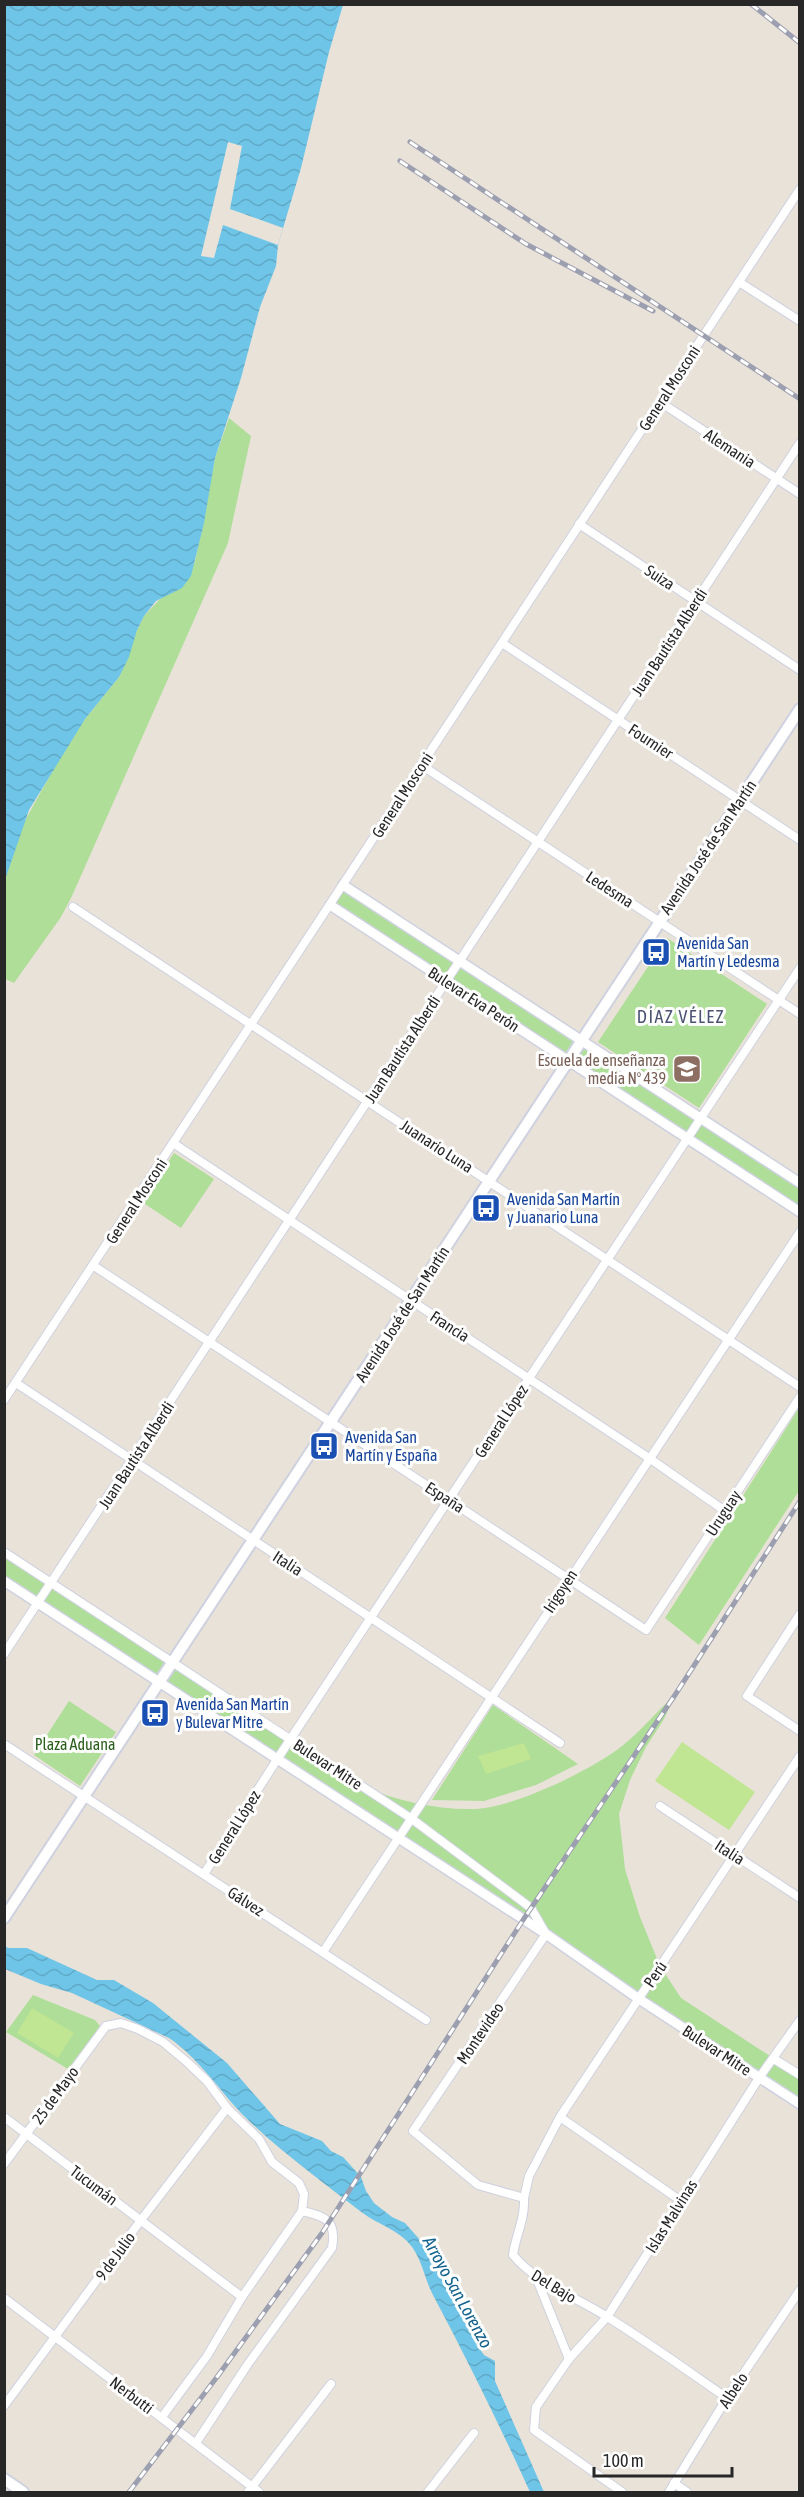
<svg xmlns="http://www.w3.org/2000/svg" width="804" height="2497" viewBox="0 0 804 2497" font-family="'Asap Condensed',sans-serif">
	<defs>
		<pattern id="water-waves" width="16" height="10" patternUnits="userSpaceOnUse" patternTransform="scale(1.5)"><rect width="16" height="10" fill="#6fc5e7"/><path d="M0 5q4-4 8 0t8 0" fill="none" stroke="#60a9c6"/></pattern>
	</defs>
	<rect width="100%" height="100%" fill="#e9e2d9"/>
	<g fill="#aede97">
		<path d="M229 418 251 436 228 543 72 896 61 917 14 983 5 979V880L22 826 64 750 85 719 119 677 137 630 144 616 195 562 215 458Z"/>
		<path d="M343 885 799 1183V1212L330 905Z"/>
		<path d="M667 938 767 1004 699 1108 598 1042Z"/>
		<path d="M174 1153 214 1179 181 1228 142 1202Z"/>
		<path d="M799 1408V1491L699 1645 665 1618Z"/>
		<path d="M4 1552 363 1787C398 1801 437 1810 475 1809 513 1808 592 1770 622 1746 641 1731 657 1711 675 1695L664 1719 646 1747 630 1780 619 1814 625 1869 640 1917 660 1966 681 1998 799 2075V2104L5 1581Z"/>
		<path d="M69 1701 116 1732 80 1786 34 1755Z"/>
		<path d="M493 1705 578 1764 536 1785 484 1801 432 1800Z"/>
		<path d="M33 1995 95 2020 100 2026 68 2069 6 2032Z"/>
	</g>
	<g fill="#c0e593">
		<path d="M682 1742 755 1792 729 1830 655 1781Z"/>
		<path d="M524 1743 531 1759 486 1774 478 1756Z"/>
		<path d="M32 2008 74 2033 58 2058 17 2033Z"/>
	</g>
	<g fill="url(#water-waves)">
		<path d="M5 5H343L329 52 301 168 278 245 276 266 260 307 241 378 215 458 204 523 191 576 182 588 156 601 144 616 137 630 129 657 119 677 85 719 29 810 5 880Z"/>
		<path d="M5 1946 8 1948H27L97 1980H114L153 2003 227 2063 280 2124 322 2141 331 2151 343 2157 361 2177 366 2191 374 2203 392 2217 405 2223 421 2241 430 2260 455 2297 479 2348 484 2355 495 2361V2381L544 2492H530C500 2426 468 2361 434 2297 425 2281 423 2262 412 2247 400 2230 376 2224 360 2211 320 2180 277 2149 241 2113 217 2087 198 2058 169 2038L72 1993 41 1984 5 1969Z"/>
	</g>
	<path fill="#e9e2d9" d="M228 142 242 146 230 209 283 228 278 245 223 225 214 258 201 256Z"/>
	<g fill="none" stroke-linecap="round" stroke-linejoin="round">
		<g stroke="#ced1df" stroke-width="10">
			<g id="minor">
				<path d="M739 282 800 321"/>
				<path d="M660 402 800 494"/>
				<path d="M579 524 800 670"/>
				<path d="M502 643 800 840"/>
				<path d="M421 765 800 1014"/>
				<path d="M73 907 800 1387"/>
				<path d="M173 1143 649 1458 725 1511"/>
				<path d="M94 1266 646 1630 800 1397"/>
				<path d="M16 1383 560 1743"/>
				<path d="M4 1400 800 189"/>
				<path d="M4 1552 412 1819 531 1908 546 1934 413 2131 478 2185 524 2198C525 2220 516 2234 513 2255 538 2285 577 2297 609 2318 649 2343 688 2371 727 2398"/>
				<path d="M800 1614 747 1696 800 1731"/>
				<path d="M4 1654 800 443"/>
				<path d="M4 1744 426 2020"/>
				<path d="M660 1806 800 1898"/>
				<path d="M204 1874 278 1758 800 968"/>
				<path d="M323 1952 800 1232"/>
				<path d="M774 2059 800 2075"/>
				<path d="M4 2117 242 2297"/>
				<path d="M560 2117 681 2201"/>
				<path d="M4 2164 106 2026 121 2023 138 2029 163 2042 187 2062 207 2081 227 2108 259 2139 272 2162 299 2183 304 2194 302 2211 242 2297 207 2356 162 2417"/>
				<path d="M524 2198 529 2176 560 2117 800 1756"/>
				<path d="M536 2277 569 2359"/>
				<path d="M4 2298 259 2492"/>
				<path d="M4 2406 141 2220 227 2108"/>
				<path d="M196 2443 248 2364 332 2248C337 2221 326 2216 302 2211"/>
				<path d="M674 2483 687 2492"/>
				<path d="M248 2492 331 2384"/>
				<path d="M428 2492 474 2433"/>
				<path d="M622 2492 534 2430 536 2407 569 2359 607 2317 759 2078 800 2020"/>
				<path d="M669 2492 727 2398 800 2290"/>
			</g>
		</g>
		<g stroke="#ced1df" stroke-width="12">
			<g id="tertiary">
				<path d="M343 885 800 1183"/>
				<path d="M330 905 800 1212"/>
				<path d="M4 1581 546 1934 639 1999 800 2104"/>
			</g>
		</g>
		<g stroke="#ced1df" stroke-width="14">
			<g id="secondary">
				<path d="M4 1918 800 709"/>
				<path d="M4 2479 23 2492"/>
			</g>
		</g>
		<use href="#minor" stroke="#fff" stroke-width="8"/>
		<use href="#tertiary" stroke="#fff" stroke-width="9"/>
		<use href="#secondary" stroke="#fff" stroke-width="10"/>
		<g stroke="#9c9fb0" stroke-width="5">
			<g id="rail">
				<path d="M751 4 800 43"/>
				<path d="M410 142 800 399"/>
				<path d="M400 161 526 244 653 311"/>
				<path d="M129 2492 217 2377 322 2233 523 1920 675 1695 800 1501"/>
			</g>
		</g>
		<use href="#rail" stroke="#fff" stroke-width="3" stroke-dasharray="9" stroke-linecap="butt"/>
	</g>
	<defs>
		<g id="bus-square" transform="scale(1.5)"><rect x="-9" y="-9" width="18" height="18" rx="4" fill="#1a4fb4" stroke="#fff"/><path d="M-5-6H5V4H4V6H2V4H-2V6H-4V4H-5ZM-3.5-4V0h7V-4ZM-3.5 1.2v1.5H-2V1.2ZM2 1.2v1.5H3.5V1.2Z" fill="#fff"/></g>
		<g id="university-square" transform="scale(1.5)"><rect x="-9" y="-9" width="18" height="18" rx="4" fill="#8d6e63" stroke="#fff"/><path d="M0-5L7-2L0 1L-7-2ZM-4 1L0 2.5L4 1V4Q0 6-4 4Z" fill="#fff"/></g>
	</defs>
	<g fill-rule="evenodd">
		<use href="#bus-square" x="656" y="952"/>
		<use href="#university-square" x="687" y="1069"/>
		<use href="#bus-square" x="486" y="1208"/>
		<use href="#bus-square" x="324" y="1446"/>
		<use href="#bus-square" x="155" y="1713"/>
	</g>
	<g text-anchor="middle" dominant-baseline="central" stroke-width="6" stroke-linejoin="round" paint-order="stroke">
		<g font-size="16" fill="#272727" stroke="#fff">
			<text transform="translate(669 388) rotate(-57)">General Mosconi</text>
			<text transform="translate(730 448) rotate(33)">Alemania</text>
			<text transform="translate(660 577) rotate(33)">Suiza</text>
			<text transform="translate(669 642) rotate(-57)">Juan Bautista Alberdi</text>
			<text transform="translate(651 741) rotate(33)">Fournier</text>
			<text transform="translate(402 795) rotate(-57)">General Mosconi</text>
			<text transform="translate(708 847) rotate(-56)">Avenida José de San Martín</text>
			<text transform="translate(610 889) rotate(33)">Ledesma</text>
			<text transform="translate(474 999) rotate(33)">Bulevar Eva Perón</text>
			<text transform="translate(402 1049) rotate(-57)">Juan Bautista Alberdi</text>
			<text transform="translate(437 1146) rotate(33)">Juanario Luna</text>
			<text transform="translate(136 1201) rotate(-57)">General Mosconi</text>
			<text transform="translate(402 1314) rotate(-57)">Avenida José de San Martín</text>
			<text transform="translate(450 1326) rotate(33)">Francia</text>
			<text transform="translate(501 1421) rotate(-57)">General López</text>
			<text transform="translate(136 1455) rotate(-57)">Juan Bautista Alberdi</text>
			<text transform="translate(445 1497) rotate(33)">España</text>
			<text transform="translate(723 1513) rotate(-57)">Uruguay</text>
			<text transform="translate(288 1563) rotate(33)">Italia</text>
			<text transform="translate(560 1591) rotate(-57)">Irigoyen</text>
			<text transform="translate(328 1764) rotate(33)">Bulevar Mitre</text>
			<text transform="translate(234 1827) rotate(-58)">General López</text>
			<text transform="translate(730 1852) rotate(33)">Italia</text>
			<text transform="translate(246 1901) rotate(33)">Gálvez</text>
			<text transform="translate(655 1974) rotate(-56)">Perú</text>
			<text transform="translate(480 2033) rotate(-56)">Montevideo</text>
			<text transform="translate(717 2050) rotate(33)">Bulevar Mitre</text>
			<text transform="translate(55 2095) rotate(-54)">25 de Mayo</text>
			<text transform="translate(94 2185) rotate(37)">Tucumán</text>
			<text transform="translate(671 2216) rotate(-58)">Islas Malvinas</text>
			<text transform="translate(115 2256) rotate(-54)">9 de Julio</text>
			<text transform="translate(554 2286) rotate(31)">Del Bajo</text>
			<text transform="translate(733 2390) rotate(-57)">Albelo</text>
			<text transform="translate(132 2395) rotate(37)">Nerbutti</text>
		</g>
		<g font-size="16" fill="#164399" stroke="#fff" text-anchor="start">
			<text x="677" y="943">Avenida San<tspan x="677" dy="18">Martín y Ledesma</tspan></text>
			<text x="507" y="1199">Avenida San Martín<tspan x="507" dy="18">y Juanario Luna</tspan></text>
			<text x="345" y="1437">Avenida San<tspan x="345" dy="18">Martín y España</tspan></text>
			<text x="176" y="1704">Avenida San Martín<tspan x="176" dy="18">y Bulevar Mitre</tspan></text>
		</g>
		<g font-size="16" fill="#785e54" stroke="#fff" text-anchor="end">
			<text x="666" y="1060">Escuela de enseñanza<tspan x="666" dy="18">media N° 439</tspan></text>
		</g>
		<g font-size="16" fill="#295e1c" stroke="#fff">
			<text x="75" y="1744">Plaza Aduana</text>
		</g>
		<g font-size="18" letter-spacing="1.5" fill="#4a5174" stroke="#fff">
			<text x="681" y="1016">DÍAZ VÉLEZ</text>
		</g>
		<g font-size="18" font-style="italic" fill="#14628e" stroke="#fff">
			<text transform="translate(458 2292) rotate(61)">Arroyo San Lorenzo</text>
		</g>
	</g>
	<rect width="804" height="2497" fill="none" stroke="#272727" stroke-width="12"/>
	<path d="M594 2467v9h138v-9" fill="none" stroke="#272727" stroke-width="3"/>
	<text x="603" y="2467" font-size="18" fill="#272727" stroke="#ffffff" stroke-width="4.5" paint-order="stroke">100 m</text>
</svg>
